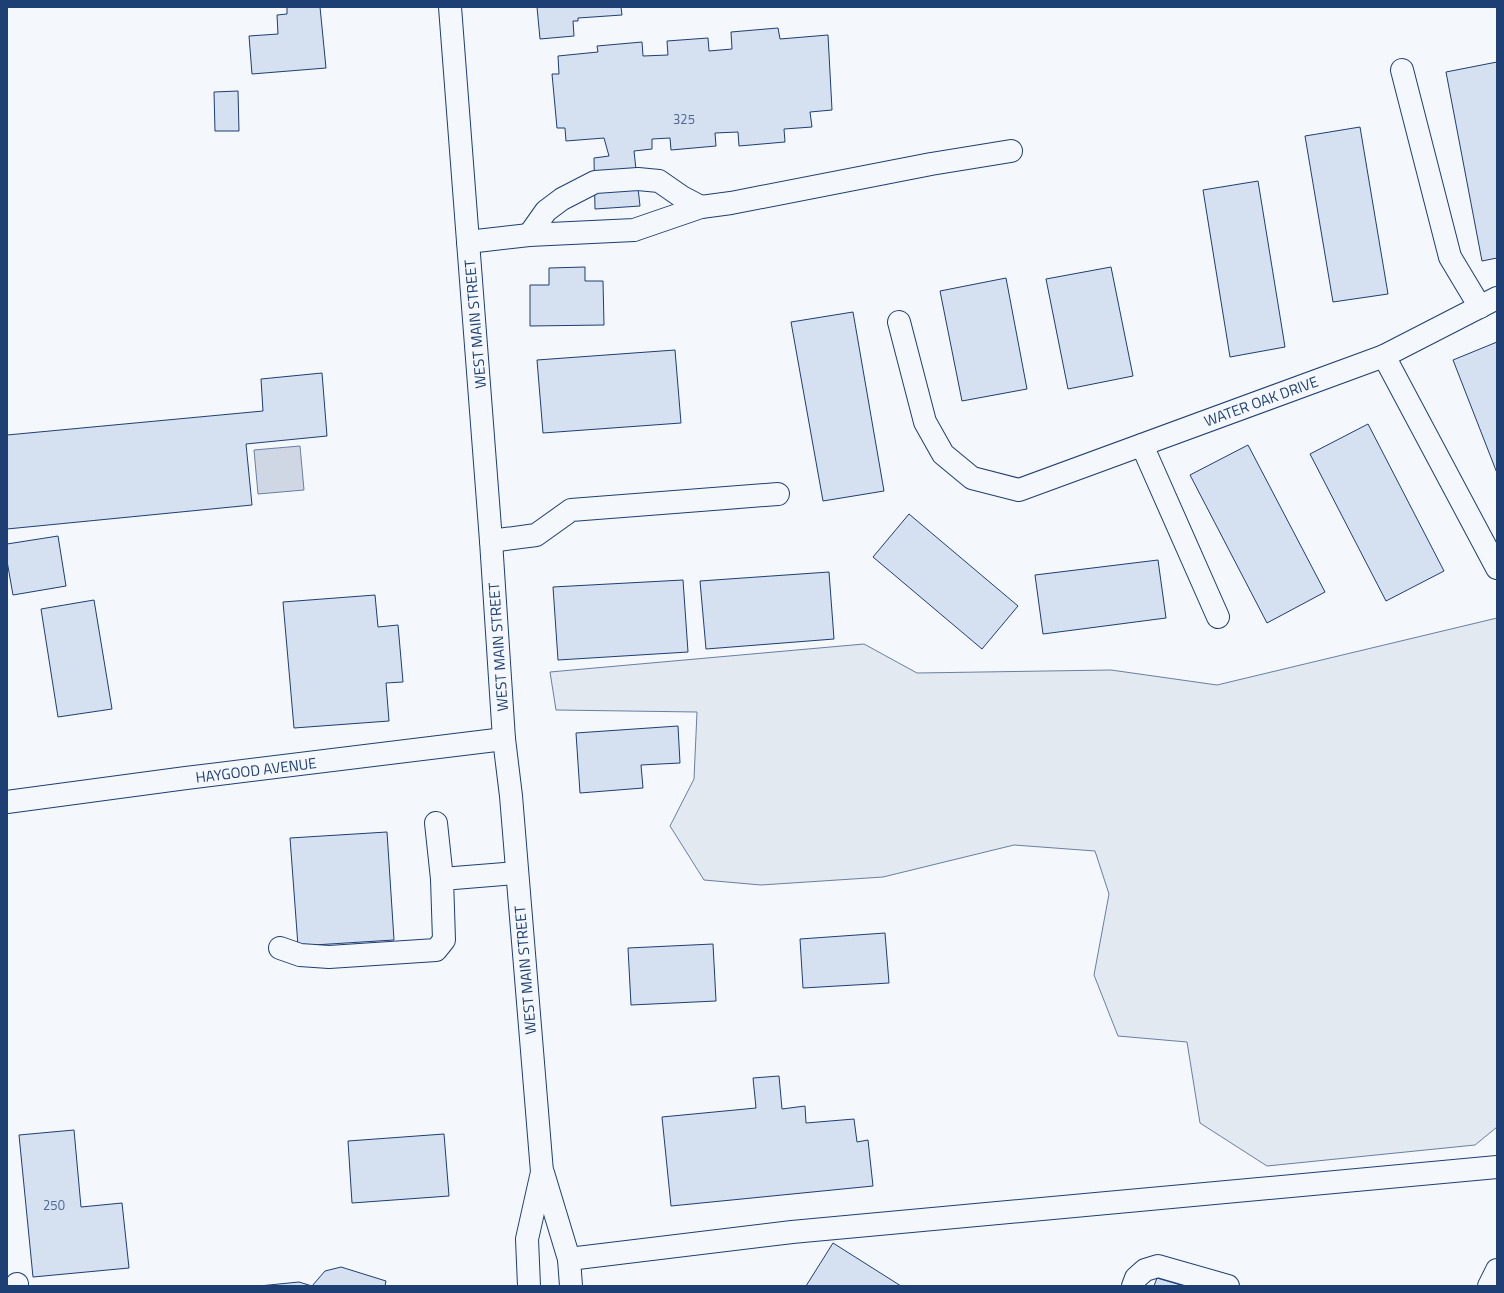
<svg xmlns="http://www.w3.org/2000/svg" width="1504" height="1293" viewBox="0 0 1504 1293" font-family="'Titillium Web',sans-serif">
	<rect width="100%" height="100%" fill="#f4f7fb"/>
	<path fill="#e3e9f0" stroke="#687fa3" d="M1497 618V1127L1475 1145 1267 1166 1200 1123 1187 1042 1118 1036 1094 975 1109 894 1095 851 1014 845 883 877 761 885 704 880 670 826 694 779 697 712 556 710 550 672 864 644 917 673 1111 670 1217 685Z"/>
	<path fill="#cfd7e4" stroke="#687fa3" d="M300 446 304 490 258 494 254 450Z"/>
	<g fill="#d5e0f0" stroke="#1d3f73">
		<path d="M287 7H320L326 68 252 74 249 36 278 34 277 15 287 14Z"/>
		<path d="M537 7H621L622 15 578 18V21H573L574 36 540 39Z"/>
		<path d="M778 28 780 39 828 35 832 110 810 112 812 127 784 129 785 142 739 146 738 132 715 133 716 146 671 150 670 138 652 139V149L634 151 640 206 595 209 594 158 609 156 604 138 566 141 565 128H557L552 74H559L558 56 598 52 597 46 642 42 643 56 668 55 667 41 708 38 709 51 732 49 731 32Z"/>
		<path d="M1497 62V258L1482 261 1446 72Z"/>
		<path d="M238 91 239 131H215L214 92Z"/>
		<path d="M1360 127 1388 294 1333 302 1305 136Z"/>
		<path d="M1258 181 1285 347 1230 357 1203 190Z"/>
		<path d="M585 267V281H603L604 325 530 326V285H549V268Z"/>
		<path d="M1111 267 1133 376 1068 389 1046 279Z"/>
		<path d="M1006 278 1027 389 962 401 940 291Z"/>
		<path d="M853 312 884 491 823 501 791 322Z"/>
		<path d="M1497 342V473L1453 360Z"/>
		<path d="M675 350 681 423 543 433 537 360Z"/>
		<path d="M322 373 327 436 246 444 252 505 7 529V435L263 411 261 379Z"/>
		<path d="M1368 424 1444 571 1386 601 1310 454Z"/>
		<path d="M1248 445 1325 592 1267 623 1190 475Z"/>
		<path d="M909 514 1018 606 982 649 873 557Z"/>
		<path d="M58 536 66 586 13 595 7 561V544Z"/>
		<path d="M1158 560 1166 618 1043 634 1035 575Z"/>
		<path d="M829 572 834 639 706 649 700 581Z"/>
		<path d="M683 580 688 652 558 660 553 587Z"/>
		<path d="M375 595 378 627 398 625 403 682 386 683 389 721 294 728 283 602Z"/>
		<path d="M94 600 112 709 58 717 41 609Z"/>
		<path d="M678 726 680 763 641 765 643 788 580 793 576 733Z"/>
		<path d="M387 832 394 940 298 946 290 838Z"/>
		<path d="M885 933 889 983 803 988 800 939Z"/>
		<path d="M713 944 716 1001 631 1005 628 948Z"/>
		<path d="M779 1076 782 1109 805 1106 806 1123 854 1119 857 1142 868 1140 873 1186 671 1206 662 1117 756 1108 753 1078Z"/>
		<path d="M74 1130 81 1207 122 1203 129 1268 33 1277 19 1135Z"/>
		<path d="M444 1134 449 1196 352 1203 348 1141Z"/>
		<path d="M833 1243 901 1286H806Z"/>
		<path d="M341 1267 386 1281 385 1286H259L299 1282 312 1286 325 1271Z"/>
		<path d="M1157 1278 1184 1286H1154Z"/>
	</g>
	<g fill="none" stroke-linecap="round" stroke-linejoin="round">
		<g stroke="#1d3f73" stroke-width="24">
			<g id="minor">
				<path d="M1402 70 1450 257 1480 307"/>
				<path d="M529 235 546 211 562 199 595 182 638 179 659 181 682 197 701 207"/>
				<path d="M468 242 529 235 634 230 701 207 731 203 931 164 1011 151"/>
				<path d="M899 322 925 422 943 454 972 478 1019 490 1384 356 1497 298"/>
				<path d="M1384 356 1497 568"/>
				<path d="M1142 445 1218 617"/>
				<path d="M491 541 536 535 571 510 778 494"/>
				<path d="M7 802 186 778 504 739"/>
				<path d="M436 823 442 879"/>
				<path d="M280 948 300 955 329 957 436 950 444 940 442 879 517 873"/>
				<path d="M569 1259 792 1232 1497 1167"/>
				<path d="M16 1286 17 1284"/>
				<path d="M1133 1286 1136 1278 1145 1270 1158 1266 1228 1286"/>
				<path d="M1489 1286 1497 1270"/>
			</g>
		</g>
		<g stroke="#1d3f73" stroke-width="24">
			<g id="major">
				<path d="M450 7 491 541 504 739 511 796 542 1172 527 1239 529 1286"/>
				<path d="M543 1173 569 1259 571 1286"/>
			</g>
		</g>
		<use href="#minor" stroke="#f4f7fb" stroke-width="22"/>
		<use href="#major" stroke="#f4f7fb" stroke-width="22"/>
	</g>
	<g text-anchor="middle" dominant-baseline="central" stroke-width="3" stroke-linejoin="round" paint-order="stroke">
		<g font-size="13" fill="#4b6792">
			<text x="684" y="119">325</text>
			<text x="54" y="1205">250</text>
		</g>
		<g font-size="15" fill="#1d3f73" stroke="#f4f7fb">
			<text transform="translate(475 324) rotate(-95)">WEST MAIN STREET</text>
			<text transform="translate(1261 401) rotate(-20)">WATER OAK DRIVE</text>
			<text transform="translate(498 647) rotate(-94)">WEST MAIN STREET</text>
			<text transform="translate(256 770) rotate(-7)">HAYGOOD AVENUE</text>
			<text transform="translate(525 970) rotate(-95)">WEST MAIN STREET</text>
		</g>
	</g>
	<rect width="1504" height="1293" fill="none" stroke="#1d3f73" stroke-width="16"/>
</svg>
